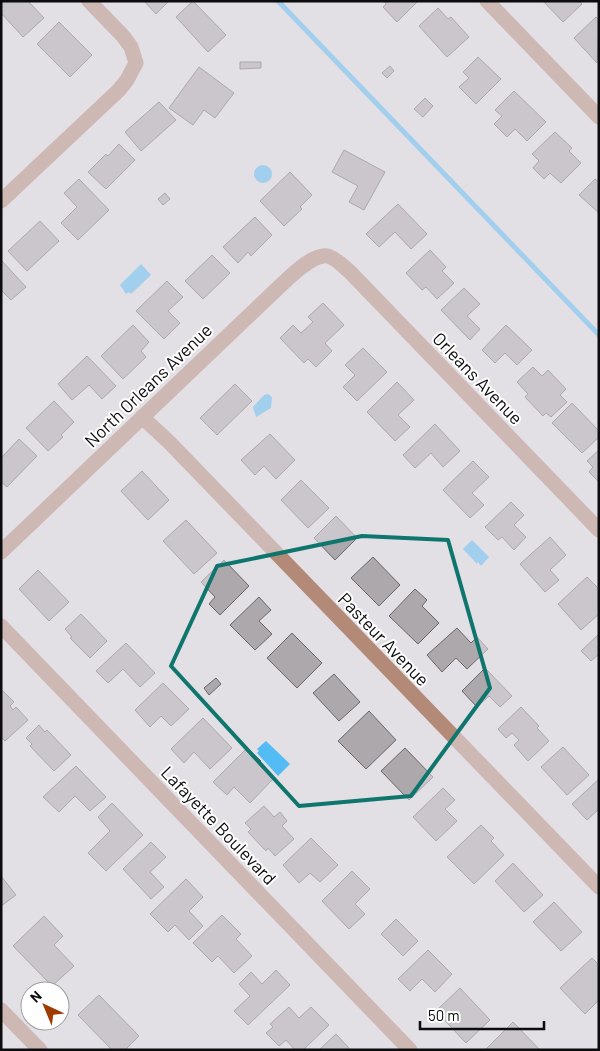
<svg xmlns="http://www.w3.org/2000/svg" width="600" height="1051" viewBox="0 0 600 1051" font-family="Barlow,sans-serif">
	<rect width="100%" height="100%" fill="#e2dfe5"/>
	<g fill="#54bcf5">
		<circle cx="263" cy="174" r="9"/>
		<path d="M141 264 151 275 131 294 129 292 126 294 120 285Z"/>
		<path d="M268 394 272 397 271 408 256 417 253 407 264 395Z"/>
		<path d="M472 540 489 557 481 566 478 562 477 564 463 549Z"/>
		<path d="M266 741 290 764 278 776 257 753 259 751 257 749Z"/>
	</g>
	<g fill="none" stroke-linecap="round" stroke-linejoin="round">
		<path stroke="#54bcf5" stroke-width="5" d="M278 1 599 335"/>
	</g>
	<g fill="#ada8ac" stroke="#6b666a">
		<path d="M4 1H28L44 18 23 37 1 13V4Z"/>
		<path d="M144 1H169L156 14Z"/>
		<path d="M193 1 226 35 208 52 176 17Z"/>
		<path d="M384 1H418L397 22 383 7 386 4Z"/>
		<path d="M543 1H579L582 4 563 22Z"/>
		<path d="M438 8 448 19 451 17 469 37 447 57 419 26Z"/>
		<path d="M596 17 599 20 597 63 574 38Z"/>
		<path d="M59 22 92 55 70 77 37 44Z"/>
		<path d="M478 57 501 79 476 104 459 87 469 78 463 72Z"/>
		<path d="M240 62H261V68L240 69Z"/>
		<path d="M390 66 394 71 387 78 382 73Z"/>
		<path d="M199 67 234 93 215 118 204 110 193 125 169 108Z"/>
		<path d="M514 91 546 122 527 141 515 129 507 137 494 124 502 116 495 110Z"/>
		<path d="M425 98 433 106 423 117 414 109Z"/>
		<path d="M159 102 176 120 141 151 125 132Z"/>
		<path d="M555 132 572 148 569 151 581 163 561 183 550 173 544 179 533 168 539 161 532 154Z"/>
		<path d="M119 144 135 160 106 189 88 172 106 154 108 156Z"/>
		<path d="M344 150 385 172 364 210 349 202 358 186 332 172Z"/>
		<path d="M290 172 312 195 300 207 302 209 284 226 260 201Z"/>
		<path d="M79 179 109 210 78 240 61 223 77 207 64 193Z"/>
		<path d="M595 179 599 182V213L579 195Z"/>
		<path d="M165 193 170 199 163 205 158 199Z"/>
		<path d="M398 204 427 234 411 249 395 232 379 247 366 234Z"/>
		<path d="M255 217 272 235 251 256 248 252 238 263 223 247Z"/>
		<path d="M40 221 59 241 27 271 8 251Z"/>
		<path d="M430 250 446 267 442 271 454 283 437 299 426 287 422 290 406 273Z"/>
		<path d="M212 255 230 273 203 299 185 281Z"/>
		<path d="M1 260 26 287 11 300 1 290Z"/>
		<path d="M167 281 183 297 168 311 180 323 164 339 136 311Z"/>
		<path d="M464 288 480 304 467 316 480 329 470 340 441 310Z"/>
		<path d="M323 303 344 325 325 343 332 351 316 367 308 359 304 363 280 338 293 325 301 333 313 322 308 317Z"/>
		<path d="M133 325 149 342 141 351 146 357 123 379 101 356Z"/>
		<path d="M506 325 532 350 517 365 505 353 495 363 482 350Z"/>
		<path d="M363 348 387 372 357 401 343 387 355 375 345 365Z"/>
		<path d="M87 356 116 386 102 399 89 385 72 400 58 384Z"/>
		<path d="M533 367 542 376 548 370 566 389 560 395 567 402 551 417 546 413 543 416 525 397 528 394 517 382Z"/>
		<path d="M397 382 414 400 398 415 410 427 395 441 367 412Z"/>
		<path d="M235 384 252 401 217 435 200 418Z"/>
		<path d="M54 401 74 422 61 435 63 437 48 451 26 428Z"/>
		<path d="M572 403 599 431V437L582 453 552 423Z"/>
		<path d="M435 424 460 451 443 467 431 453 415 468 403 455Z"/>
		<path d="M270 434 295 460 276 479 264 466 255 475 241 460Z"/>
		<path d="M19 439 37 456 7 487 1 482V458Z"/>
		<path d="M599 450V482L589 472 593 467 587 461Z"/>
		<path d="M473 461 489 477 472 493 484 505 470 518 443 490Z"/>
		<path d="M142 471 169 500 148 520 121 491Z"/>
		<path d="M301 480 329 508 308 528 281 500Z"/>
		<path d="M511 502 524 515 514 525 526 537 514 550 502 537 498 540 485 527Z"/>
		<path d="M336 516 357 538 335 560 314 538Z"/>
		<path d="M186 520 217 553 194 574 163 541Z"/>
		<path d="M550 537 566 555 550 570 559 580 545 592 520 564Z"/>
		<path d="M373 557 400 585 379 606 351 578Z"/>
		<path d="M224 560 249 586 220 615 209 604 215 597 201 582Z"/>
		<path d="M38 570 69 602 49 621 19 589Z"/>
		<path d="M587 577 599 589V614L581 630 558 604Z"/>
		<path d="M415 589 427 600 422 606 439 623 418 644 389 616Z"/>
		<path d="M259 597 271 610 259 621 272 634 255 650 230 625Z"/>
		<path d="M81 614 107 641 90 658 70 638 72 637 65 629Z"/>
		<path d="M457 628 471 643 477 637 488 649 467 669 456 658 442 672 427 655Z"/>
		<path d="M292 633 322 663 297 688 267 658Z"/>
		<path d="M599 634V654L591 661 581 651Z"/>
		<path d="M126 643 155 673 140 687 123 669 108 683 96 671Z"/>
		<path d="M485 668 512 696 500 707 489 696 477 707 462 691Z"/>
		<path d="M334 674 360 702 339 721 313 693Z"/>
		<path d="M216 678 221 684 209 695 204 688Z"/>
		<path d="M163 683 189 709 171 726 161 716 150 727 135 710Z"/>
		<path d="M1 689 14 702 10 706 13 710 16 707 28 720 5 741 1 737Z"/>
		<path d="M521 707 539 726 537 728 549 741 528 761 514 745 519 740 512 733 506 738 498 729Z"/>
		<path d="M369 711 396 740 366 769 338 741Z"/>
		<path d="M203 718 232 748 210 769 194 752 184 763 171 749Z"/>
		<path d="M39 725 45 732 47 730 71 755 54 771 30 746 32 744 26 738Z"/>
		<path d="M563 747 589 775 567 795 541 767Z"/>
		<path d="M247 748 261 761 258 764 273 779 250 803 234 787 227 795 213 782Z"/>
		<path d="M405 748 433 777 409 800 381 771Z"/>
		<path d="M76 766 106 797 90 811 75 796 59 812 43 797Z"/>
		<path d="M599 779V809L587 820 572 804Z"/>
		<path d="M443 788 455 800 445 809 457 821 436 841 413 817Z"/>
		<path d="M112 803 143 835 106 871 88 853 110 831 98 817Z"/>
		<path d="M264 806 274 817 280 812 287 821 282 826 294 839 275 856 268 848 266 851 248 832 251 829 245 823Z"/>
		<path d="M481 825 494 838 491 841 504 855 474 884 447 857Z"/>
		<path d="M311 838 338 865 320 882 310 873 299 883 283 865Z"/>
		<path d="M151 842 166 857 150 872 164 887 151 899 123 869Z"/>
		<path d="M513 863 543 895 524 912 495 881Z"/>
		<path d="M352 871 370 889 355 904 365 914 349 929 322 901Z"/>
		<path d="M1 876 16 895 1 906Z"/>
		<path d="M186 879 203 897 189 911 203 926 189 940 175 925 168 932 150 914Z"/>
		<path d="M554 902 582 932 561 951 533 922Z"/>
		<path d="M222 915 241 934 236 939 252 956 234 973 218 956 212 962 193 943Z"/>
		<path d="M44 916 63 936 54 945 74 966 52 986 13 946Z"/>
		<path d="M396 919 418 941 403 956 381 934Z"/>
		<path d="M428 950 452 974 435 992 422 979 410 991 398 979Z"/>
		<path d="M592 958 599 965V1000L585 1014 560 988Z"/>
		<path d="M276 970 290 985 248 1025 234 1011 250 996 239 984 251 972 262 984Z"/>
		<path d="M460 988 490 1020 466 1043 436 1011Z"/>
		<path d="M99 995 139 1036 125 1050H112L78 1015Z"/>
		<path d="M289 1007 299 1018 311 1007 329 1025 303 1050H295L286 1040 279 1046 266 1033 273 1027 270 1024Z"/>
		<path d="M513 1022 540 1050H485Z"/>
		<path d="M336 1034 349 1048 348 1050H319Z"/>
	</g>
	<g fill="none" stroke-linecap="round" stroke-linejoin="round">
		<g stroke="#b38a78" stroke-width="15">
			<path d="M487 1 599 117"/>
			<path d="M1 201 119 90 127 80 136 63 131 47 123 36 89 1"/>
			<path d="M142 417 169 442 599 887"/>
			<path d="M1 552 280 286C290 277 313 253 328 256 337 259 344 267 350 272L599 530"/>
			<path d="M1 626 410 1050"/>
			<path d="M1 1010 40 1050"/>
		</g>
	</g>
	<path d="M0 0H600V1051H0ZM362 536 448 540 490 688 411 796 299 806 171 666 217 566Z" fill="#e2dfe5" fill-opacity=".55" fill-rule="evenodd"/>
	<path fill="none" stroke="#0f766e" stroke-width="4" stroke-linejoin="round" d="M362 536 448 540 490 688 411 796 299 806 171 666 217 566Z"/>
	<g text-anchor="middle" dominant-baseline="central" stroke-width="4" stroke-linejoin="round" paint-order="stroke">
		<g font-size="18" fill="#0c0b0d" stroke="#fff">
			<text transform="translate(478 378) rotate(46)">Orleans Avenue</text>
			<text transform="translate(148 385) rotate(-44)">North Orleans Avenue</text>
			<text transform="translate(384 639) rotate(46)">Pasteur Avenue</text>
			<text transform="translate(219 825) rotate(46)">Lafayette Boulevard</text>
		</g>
	</g>
	<rect width="600" height="1051" fill="none" stroke="#0c0b0d" stroke-width="5"/>
	<g transform="translate(45 1006) rotate(316)"><circle r="24" fill="#ffffff" stroke="#9e9d9e"/>
	<path d="M0-4L9 19L0 12L-9 19Z" fill="#9e3b01"/>
	<text y="-8" font-size="14" font-weight="bold" text-anchor="middle" fill="#0c0b0d">N</text>
	</g>
	<path d="M420 1021v8h124v-8" fill="none" stroke="#0c0b0d" stroke-width="2.5"/>
	<text x="428" y="1021" font-size="15" fill="#0c0b0d" stroke="#ffffff" stroke-width="4" paint-order="stroke">50 m</text>
</svg>
